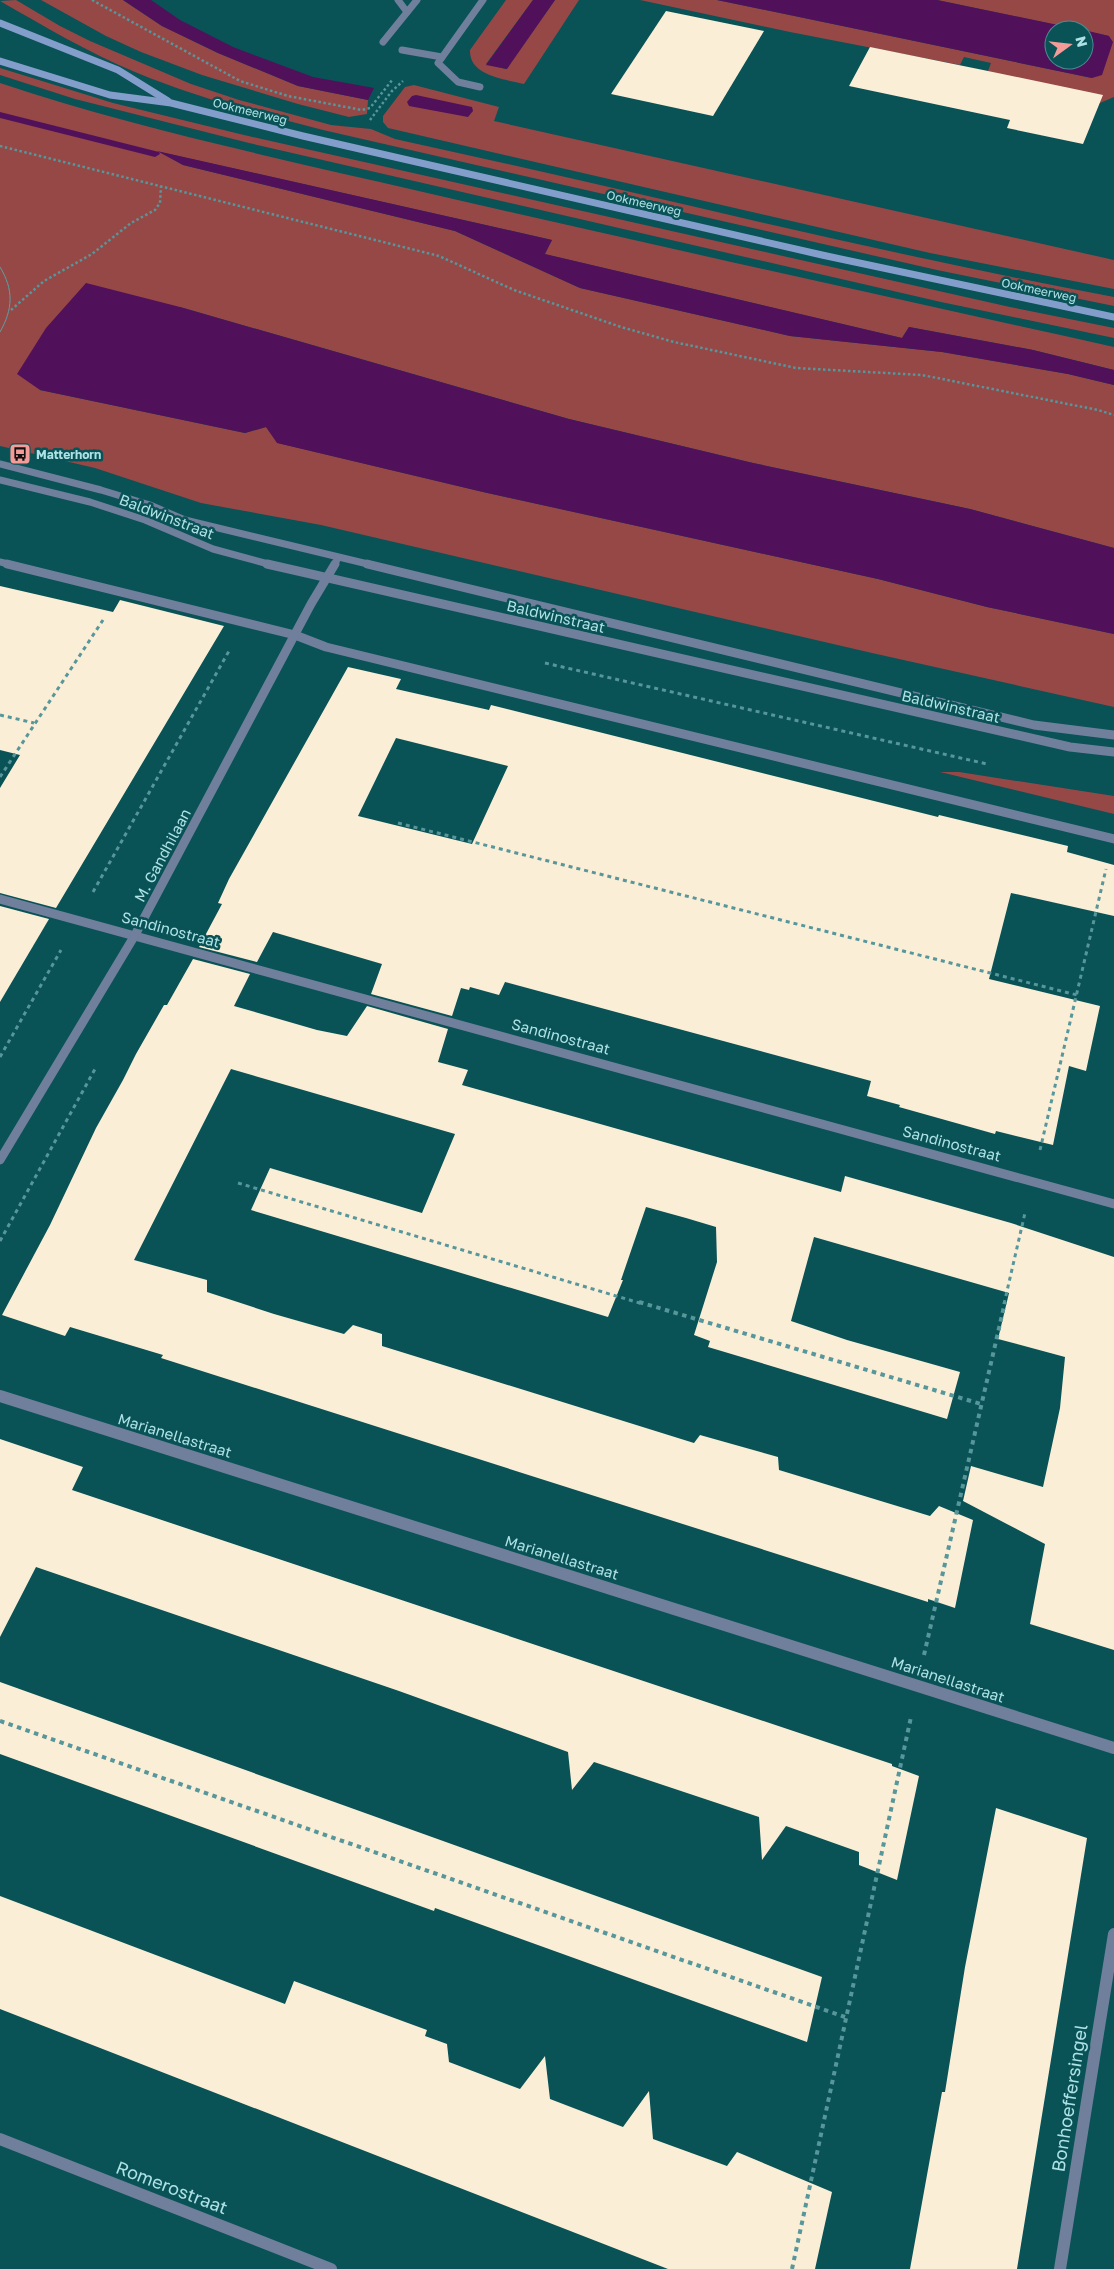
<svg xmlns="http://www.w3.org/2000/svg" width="1114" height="2269" viewBox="0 0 1114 2269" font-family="'Golos Text',sans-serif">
	<rect width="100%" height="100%" fill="#095256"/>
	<g fill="#964847">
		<path d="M16 0 60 26 90 41 191 84 239 100 331 125 371 129 395 139C635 191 873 252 1114 297V306L937 270 323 130C260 114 195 97 135 72 87 52 44 26 0 1Z"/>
		<path d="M41 0H123L162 26 218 53 298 86 368 100 367 114 349 117 298 104 202 75 141 52 106 36Z"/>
		<path d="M506 0H533L486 64 506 69 555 0H579L524 84C504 79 469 76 470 50Z"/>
		<path d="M640 0H717L1092 78 1109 36 937 0H1114V97L1100 103 988 71 991 63 964 57 960 65 790 32Z"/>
		<path d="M0 68 113 103 244 135 1010 307 1114 328V338L941 302 249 143 75 99 0 75Z"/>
		<path d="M0 83C138 129 282 159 423 192 653 245 884 296 1114 347V370L1033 350 909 327 902 338 544 254 552 240 160 152 183 165 455 231 580 288 790 336 942 352 1068 374 1114 385V548L970 509 753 463 569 419 180 307 40 390 245 433 266 427 278 443 483 492 878 579 987 607 1114 634V707L872 653 321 525 201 503 95 468 0 446Z"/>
		<path d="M414 85 499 107 494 121 1114 260V289L930 253 388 128 383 122V116L405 87Z"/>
		<path d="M940 772H959L1114 796V814Z"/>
	</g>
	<g fill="#50115a">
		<path d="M123 0H151L180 20 233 47 313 77 374 88 368 100 298 86 218 53 162 26Z"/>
		<path d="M533 0H555L507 69 486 65Z"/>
		<path d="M717 0H937L1082 30H1054V60H1084V30L1109 36 1113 42 1102 75 1092 78Z"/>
		<path d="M416 95 472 107 473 111 468 117 409 106 407 102 412 96Z"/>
		<path d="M157 151 552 240 545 254 902 338 909 327 1033 350 1114 370V385L1068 374 942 352 790 336 580 288 455 231 183 165Z"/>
		<path d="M86 283 180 307 569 419 753 463 970 509 1114 548V634L987 607 878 579 483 492 277 443 266 427 245 433 40 390 17 374 46 328Z"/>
	</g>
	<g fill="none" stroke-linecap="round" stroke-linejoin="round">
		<path fill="#50115a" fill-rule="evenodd" d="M0 112 159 152 160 154 155 157 0 118Z"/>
	</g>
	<g fill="#faeed7" fill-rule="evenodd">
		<path d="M666 11 764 31 713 116 611 94Z"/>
		<path d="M870 47 988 71 1103 95 1083 144 1007 128 1010 120 849 86Z"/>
		<path d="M0 586 113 612 120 600 224 626 56 908 0 893V788L20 755 0 750Z"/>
		<path d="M348 667 401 679 396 689 489 710 491 705 938 817 939 815 1068 846 1067 852 1114 865V916L1011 893 989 979 1100 1006 1086 1071 1069 1066 1053 1145 996 1131 995 1134 899 1107 900 1105 867 1096 871 1081 505 982 499 995 470 987 469 990 461 988 452 1016 371 994 382 964 273 932 257 962 199 947 222 904 218 903 229 879ZM396 738 508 766 472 844 358 816Z"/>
		<path d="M0 906 49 919 0 1002Z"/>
		<path d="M193 959 250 974 234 1006 317 1030 347 1036 367 1006 448 1029 438 1062 468 1070 462 1085 841 1192 845 1176 1011 1223 1114 1257V1650L1030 1624 1045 1544 963 1501 971 1466 1043 1487 1060 1408 1065 1357 998 1339 1009 1293 814 1237 791 1321 847 1340 960 1372 947 1419 708 1347 710 1341 694 1335 717 1262 716 1227 686 1218 646 1207 621 1280H623L608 1317 251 1210 270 1168 422 1213 455 1134 231 1069 134 1260 207 1280V1292L274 1314 344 1334 353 1325 382 1334V1346L453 1368 694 1443 700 1435 778 1457 779 1470 930 1516 939 1506 973 1520 955 1608 928 1599V1602L161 1358 163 1355 70 1327 65 1336 2 1315 50 1225 96 1128 123 1080 136 1054 164 1005H167Z"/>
		<path d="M0 1439 83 1467 72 1490 892 1764V1766L919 1776 897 1880 859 1865V1852L786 1826 762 1860 759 1817 594 1762 572 1790 568 1752 399 1691 36 1567 0 1637Z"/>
		<path d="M0 1682 822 1977 807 2042 435 1908 434 1911 0 1754Z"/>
		<path d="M996 1808 1087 1838 1017 2269H910L942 2092H945L965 1967Z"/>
		<path d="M0 1896 285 2004 294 1981 337 1997 427 2030 425 2036 447 2044 449 2062 520 2089 545 2056 550 2099 623 2127 649 2091 653 2139 727 2166 737 2152 832 2192 815 2269H668L0 2009Z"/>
	</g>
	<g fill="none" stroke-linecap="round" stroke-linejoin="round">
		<g stroke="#57969a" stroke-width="2.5" stroke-dasharray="2.5 2.5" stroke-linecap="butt">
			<path d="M92 0 240 81 288 96 362 110 370 108 393 79"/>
			<path d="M370 120 392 91 403 81"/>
			<path d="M0 146 439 256 514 290 621 327 674 342 796 368 922 375 1098 410 1114 415"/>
			<path d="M11 310 44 281 92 254 131 223 155 210 160 203 161 186"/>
		</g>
		<g stroke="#57969a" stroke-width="3" stroke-dasharray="4 4" stroke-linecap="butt">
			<path d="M545 663 987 764"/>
			<path d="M0 715 34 723"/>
			<path d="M0 777 103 620"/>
			<path d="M398 823 1077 995"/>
			<path d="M93 892 229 651"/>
			<path d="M0 1057 61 950"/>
			<path d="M1040 1150 1106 869"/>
			<path d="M238 1183 643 1304"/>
			<path d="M0 1241 95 1069"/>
			<path d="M1004 1304 1025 1213"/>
		</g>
		<g stroke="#57969a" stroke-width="4" stroke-dasharray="4.5 4.5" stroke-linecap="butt">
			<path d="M639 1302 981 1404"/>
			<path d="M924 1655 1005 1302"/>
			<path d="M0 1721 845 2017"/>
			<path d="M792 2269 911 1717"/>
		</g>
		<g stroke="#6f7f9c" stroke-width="7">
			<path d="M398 0 407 12"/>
			<path d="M383 42 417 0"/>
			<path d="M402 50 442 57"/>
		</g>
		<g stroke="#6f7f9c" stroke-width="7">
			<path d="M480 87 458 82 438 63 483 0"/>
			<path d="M0 464 101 490 150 505 185 520 372 565"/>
			<path d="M0 480 90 502 145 520 213 549 272 565"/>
			<path d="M0 562 12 565"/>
			<path d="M334 565 338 558"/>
		</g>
		<g stroke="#6f7f9c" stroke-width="9">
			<path d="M7 564 295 635 326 647 1114 839"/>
			<path d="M267 564 1070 747 1114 752"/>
			<path d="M367 564 1034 725 1114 735"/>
			<path d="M0 899 1114 1204"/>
			<path d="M0 1160 135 935 311 604 335 564"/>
		</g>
		<g stroke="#6f7f9c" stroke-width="12">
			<path d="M0 1396 1114 1748"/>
			<path d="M0 2139 331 2269"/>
			<path d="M1060 2269 1114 1934"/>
		</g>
		<g stroke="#849ecb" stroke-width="7">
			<path d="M0 23 118 70 168 101"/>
			<path d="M0 61 110 95 171 103 303 136 822 255 1114 317"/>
		</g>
		<path stroke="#5f9da1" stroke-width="1" d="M0 267C14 290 13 309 0 332"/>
	</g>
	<defs>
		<g id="bus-square" transform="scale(1.125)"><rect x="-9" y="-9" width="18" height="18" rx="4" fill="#f59b98" stroke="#095256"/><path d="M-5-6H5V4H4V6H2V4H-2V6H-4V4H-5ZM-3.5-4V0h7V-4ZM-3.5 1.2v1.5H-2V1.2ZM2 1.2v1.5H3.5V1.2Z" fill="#111"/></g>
	</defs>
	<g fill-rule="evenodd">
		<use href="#bus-square" x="20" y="454"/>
	</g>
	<g text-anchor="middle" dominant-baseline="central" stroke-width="5" stroke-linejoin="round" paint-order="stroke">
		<g font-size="12" fill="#aee2e6" stroke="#095256">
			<text transform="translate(250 111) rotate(14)">Ookmeerweg</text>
			<text transform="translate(644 203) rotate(13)">Ookmeerweg</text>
			<text transform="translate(1039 290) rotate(12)">Ookmeerweg</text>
		</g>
		<g font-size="12" font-weight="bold" fill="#aee2e6" stroke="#095256" text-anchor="start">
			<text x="36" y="454">Matterhorn</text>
		</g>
		<g font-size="15" fill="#aee2e6" stroke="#095256">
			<text transform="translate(167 516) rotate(21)">Baldwinstraat</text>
			<text transform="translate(556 616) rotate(13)">Baldwinstraat</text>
			<text transform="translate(951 706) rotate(13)">Baldwinstraat</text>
			<text transform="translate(162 855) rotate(-62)">M. Gandhilaan</text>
			<text transform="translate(171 929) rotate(15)">Sandinostraat</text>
			<text transform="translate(561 1036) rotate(15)">Sandinostraat</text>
			<text transform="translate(952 1143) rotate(15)">Sandinostraat</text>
			<text transform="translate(175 1435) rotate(17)">Marianellastraat</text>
			<text transform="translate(562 1557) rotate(17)">Marianellastraat</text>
			<text transform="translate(948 1679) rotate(18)">Marianellastraat</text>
		</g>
		<g font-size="18" fill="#aee2e6" stroke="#095256">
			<text transform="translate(1069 2098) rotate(-81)">Bonhoeffersingel</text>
			<text transform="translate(172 2187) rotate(21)">Romerostraat</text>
		</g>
	</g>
	<g transform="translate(1069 45) rotate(75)"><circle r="24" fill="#095256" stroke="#4b8c90"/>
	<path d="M0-4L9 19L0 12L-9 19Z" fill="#f59b98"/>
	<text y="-8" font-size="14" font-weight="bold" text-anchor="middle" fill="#aee2e6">N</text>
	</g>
</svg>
